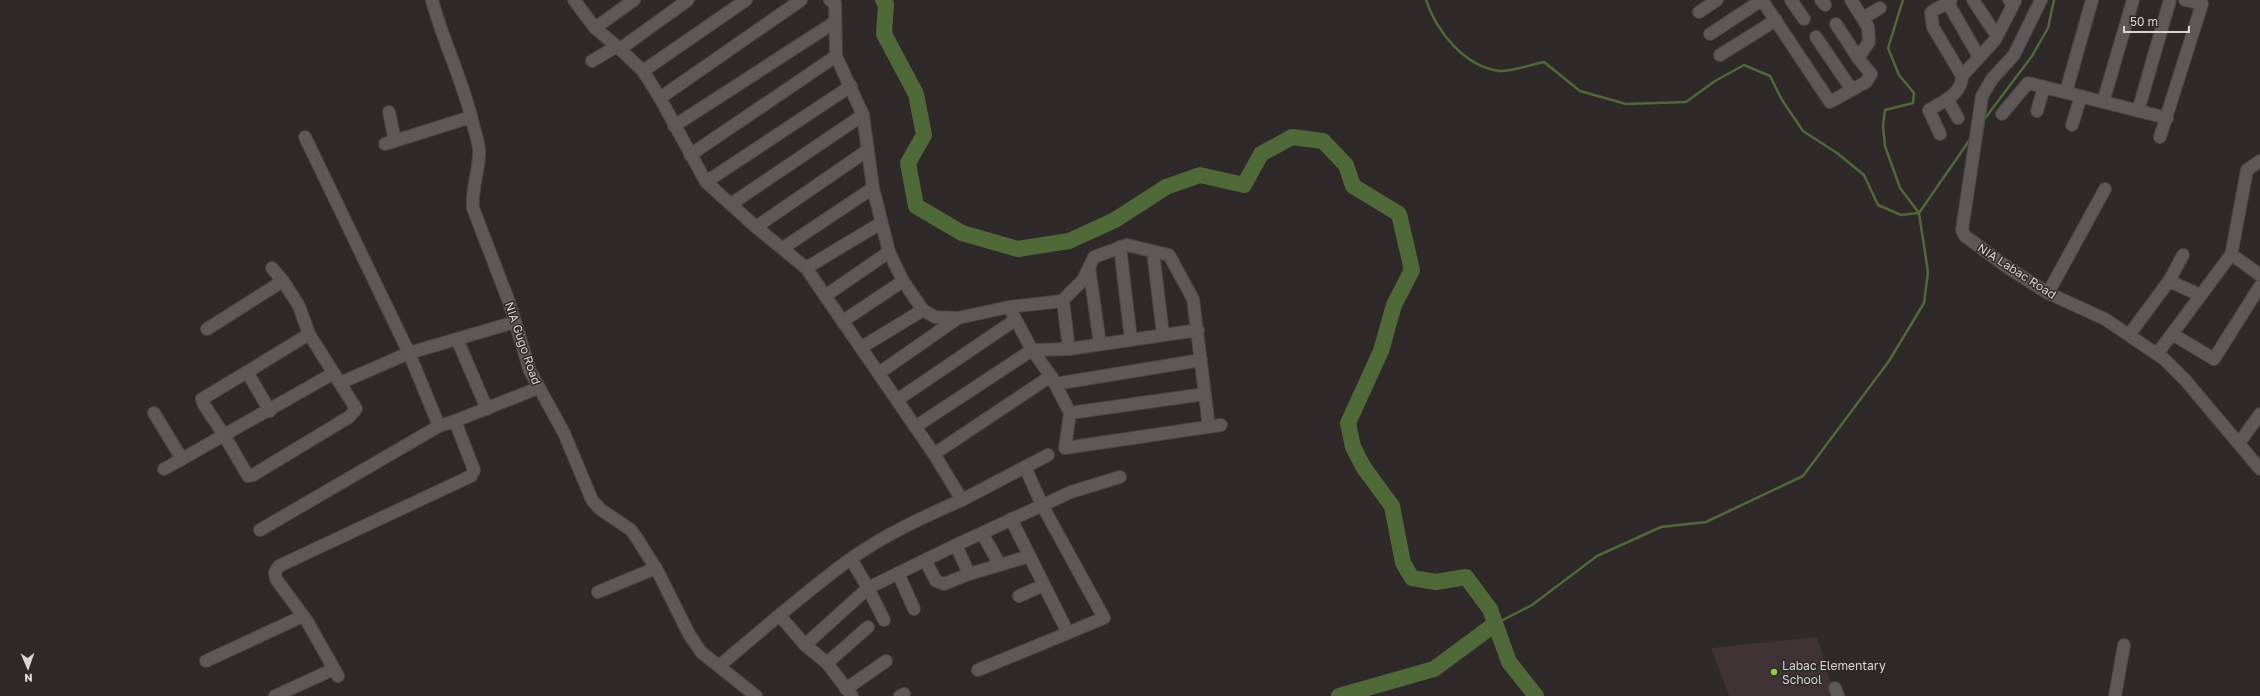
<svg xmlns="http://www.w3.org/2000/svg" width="2260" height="696" viewBox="0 0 2260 696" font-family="'Golos Text',sans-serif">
	<rect width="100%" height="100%" fill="#2f292a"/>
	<path fill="#3f3335" d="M1817 637 1835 696H1729L1711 648Z"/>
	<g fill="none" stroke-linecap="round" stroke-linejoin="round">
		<g stroke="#4f6938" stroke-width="2.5">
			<path d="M1426 0C1437 32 1464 66 1499 71 1510 72 1533 64 1544 62L1580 91 1626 104 1686 102 1715 81 1744 65 1770 76 1782 100 1803 131 1837 153 1864 175 1878 205 1901 215 1918 213"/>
			<path d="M1983 121 2032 56 2048 28 2054 0"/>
			<path d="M1919 213 1971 138"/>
			<path d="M1495 624 1532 605 1597 556 1661 527 1706 522 1803 476 1889 361 1924 303 1928 272 1919 213 1900 188 1885 146 1883 126 1885 110 1913 103 1914 93 1899 75 1888 48 1903 0"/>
		</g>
		<g stroke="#4f6938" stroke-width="16">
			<path d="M883 0 886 4 884 34 916 94 924 135 908 163 916 206 962 233 1018 249 1069 241 1115 220 1166 187 1200 175 1244 185 1261 154 1292 137 1323 141 1346 165 1353 186 1399 214 1412 270 1394 305 1381 351 1348 423 1353 447 1364 468 1392 506 1403 563 1412 578 1436 582 1466 577 1490 609 1509 662 1536 696"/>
			<path d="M1339 696 1434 669 1495 624"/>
		</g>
		<g stroke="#494545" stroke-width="14">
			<g id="minor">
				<path d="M432 0C443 41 462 79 472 120 474 129 478 140 479 150 480 170 471 188 473 208L509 302 530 371 564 433 592 500 600 509 631 530 638 540 658 572 689 634 701 652 756 696"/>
				<path d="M574 0 595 28 620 49 643 71 660 98 706 182 756 227 806 268 934 454 962 500C923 517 884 535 849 560 804 593 762 630 719 666"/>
				<path d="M830 0 835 3 836 56 863 115 873 188 889 252 903 281 923 310 935 317 958 318"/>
				<path d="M1762 0 1830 102 1866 82 1871 74 1858 58 1869 42 1868 27 1851 0"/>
				<path d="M1791 0 1804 19"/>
				<path d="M1821 0 1825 5"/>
				<path d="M1973 0 1997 36"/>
				<path d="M2041 0 2014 55 1992 79 1982 96 1962 230 1965 236 2007 267 2048 293 2105 319 2164 359 2186 381 2260 469"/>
				<path d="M1948 3 1979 57"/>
				<path d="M1699 12 1717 0"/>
				<path d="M1863 18 1880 8"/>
				<path d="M1836 24 1858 58"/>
				<path d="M595 28 634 0"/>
				<path d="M1710 34 1762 0"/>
				<path d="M1816 37 1852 90"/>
				<path d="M620 49 688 0"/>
				<path d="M1720 55 1776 20"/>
				<path d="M592 61 617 46"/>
				<path d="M643 71 746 0"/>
				<path d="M1962 76 1995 40 2015 1 2009 0"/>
				<path d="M2066 92 2092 0"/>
				<path d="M660 98 801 0"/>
				<path d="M1947 99 1958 118"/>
				<path d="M2103 102 2133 0"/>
				<path d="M2037 111 2044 87"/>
				<path d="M2138 111 2170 0"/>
				<path d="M389 112 395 141"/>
				<path d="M2002 114 2028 83 2167 118"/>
				<path d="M2072 125 2081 96"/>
				<path d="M674 126 835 22"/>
				<path d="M1940 134 1929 110C1944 101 1962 94 1962 76L1933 27 1931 13C1936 6 1946 7 1951 0"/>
				<path d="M2160 137 2202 4 2185 0"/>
				<path d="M385 144 471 117"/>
				<path d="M690 155 836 56"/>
				<path d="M706 182 851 86"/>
				<path d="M731 204 863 115"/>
				<path d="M756 227 868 150"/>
				<path d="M1120 247 1131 340"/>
				<path d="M783 248 873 188"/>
				<path d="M1153 251 1163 335"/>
				<path d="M2183 255 2169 281 2200 295"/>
				<path d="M2231 256 2247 170 2260 161"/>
				<path d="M1089 267 1100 344"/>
				<path d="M272 268 283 281"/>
				<path d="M806 268 881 223"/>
				<path d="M2048 293 2105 189"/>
				<path d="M825 296 889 252"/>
				<path d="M1063 301 1069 349 1198 330"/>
				<path d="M1009 307 1032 350 1051 376 1070 413 1065 448 1221 425"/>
				<path d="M843 321 903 281"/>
				<path d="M207 329 283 281 299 306 309 334 355 407 356 409 349 417 253 475 248 476 224 435 334 373"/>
				<path d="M2172 334 2214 359 2260 286"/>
				<path d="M2129 335 2169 281"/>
				<path d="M457 339 487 409"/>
				<path d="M862 347 923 310"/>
				<path d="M2157 354 2230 256 2235 257 2260 275"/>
				<path d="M879 373 958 318 1009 307 1062 301 1083 280 1094 257 1127 245 1169 255 1193 299 1209 427"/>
				<path d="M340 383 409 353 515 322"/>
				<path d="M1055 384 1201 360"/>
				<path d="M897 400 1015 320"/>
				<path d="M270 411 247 372 309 334"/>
				<path d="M154 413 182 459 224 435 204 405 202 399 247 372"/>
				<path d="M1070 413 1205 394"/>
				<path d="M455 421 538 388"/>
				<path d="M915 427 1032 350 1069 349"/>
				<path d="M2239 443 2260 414"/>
				<path d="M934 454 1051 376"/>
				<path d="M164 469 182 459"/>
				<path d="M962 500 1048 455"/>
				<path d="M1011 519 1068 633"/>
				<path d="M260 530 439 426 409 353 305 137"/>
				<path d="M982 533 1000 565"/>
				<path d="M956 545 1071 492 1120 477"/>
				<path d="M851 559 868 588 884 620"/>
				<path d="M898 573 914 609"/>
				<path d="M969 574 1030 556"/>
				<path d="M598 592 656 568"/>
				<path d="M1019 596 1044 585"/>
				<path d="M780 616 805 645 827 663 852 696"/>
				<path d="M805 645 868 588 956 545 969 574 944 584 936 581 925 560"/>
				<path d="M206 661 303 616"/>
				<path d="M827 663 868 627"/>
				<path d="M978 670 1104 618 1042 505 1025 467"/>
				<path d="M338 676 307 621 276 579 275 572 279 566 471 476 474 470 455 421 439 426"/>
				<path d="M1835 688 1838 696"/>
				<path d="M846 689 886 661"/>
				<path d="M275 696 334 669"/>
				<path d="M900 696 904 694"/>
				<path d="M2115 696 2124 645"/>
			</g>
		</g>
		<use href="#minor" stroke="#5e5858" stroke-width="12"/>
	</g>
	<circle fill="#8cce46" stroke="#2f292a" stroke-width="1.5" cx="1774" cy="672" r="4"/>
	<g text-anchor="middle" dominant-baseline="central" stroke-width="3" stroke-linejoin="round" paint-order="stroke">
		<g font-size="12" fill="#d9d5d5" stroke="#2f292a">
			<text transform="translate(2017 271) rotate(33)">NIA Labac Road</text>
			<text transform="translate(523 343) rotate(71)">NIA Gugo Road</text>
		</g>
		<g font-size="12" fill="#d9d5d5" stroke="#2f292a" text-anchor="start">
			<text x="1782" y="665">Labac Elementary<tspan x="1782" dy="14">School</tspan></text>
		</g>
	</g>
	<g transform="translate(28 668) rotate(178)" stroke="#2f292a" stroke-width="3" paint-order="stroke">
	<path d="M0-3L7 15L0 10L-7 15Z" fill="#d9d5d5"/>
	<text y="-6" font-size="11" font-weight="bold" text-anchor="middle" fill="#d9d5d5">N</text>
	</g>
	<path d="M2124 26v6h65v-6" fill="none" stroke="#d9d5d5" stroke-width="2"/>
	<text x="2130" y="26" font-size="12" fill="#d9d5d5" stroke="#2f292a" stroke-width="3" paint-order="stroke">50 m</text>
</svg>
